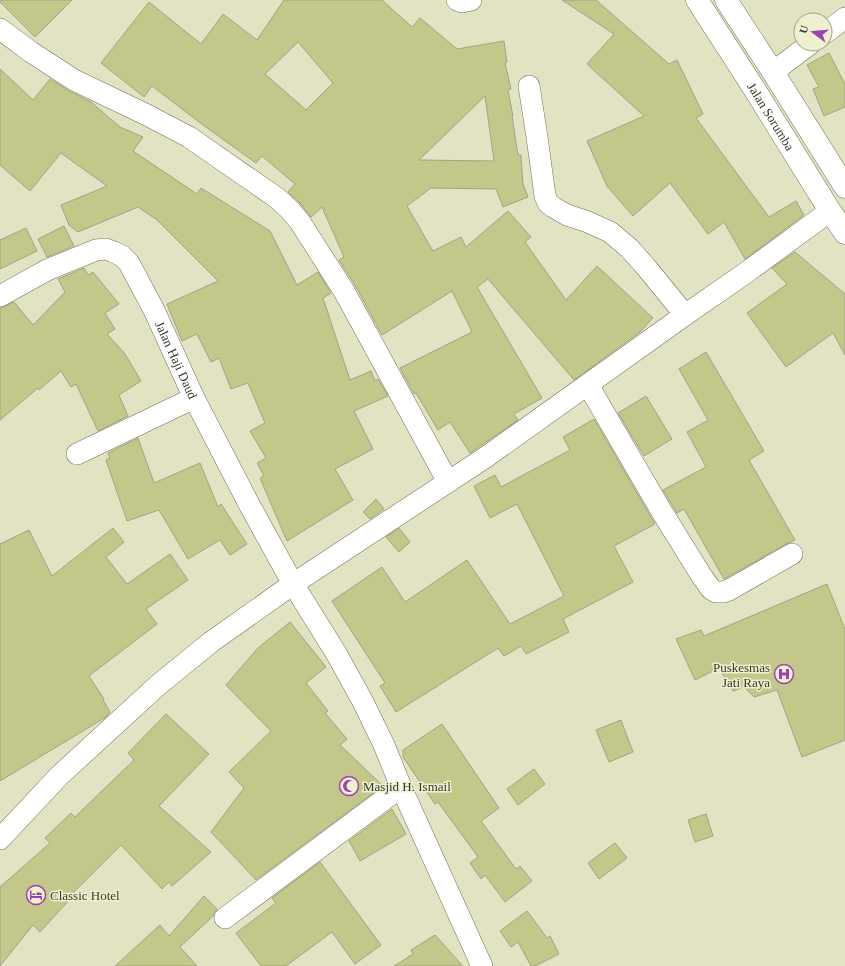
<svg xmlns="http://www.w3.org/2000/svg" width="845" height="966" viewBox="0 0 845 966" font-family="'Times New Roman',serif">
	<rect width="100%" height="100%" fill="#e1e3c3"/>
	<g fill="#c4c78a" stroke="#a1a385" fill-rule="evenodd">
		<path d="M0 0H72L35 37 0 2Z"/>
		<path d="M284 0H382L412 27 420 18 457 49 504 41 507 62 505 63 511 89 508 90 513 116H512L518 155H521L523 184 528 197 503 207 496 189 431 188 407 206 433 251 461 237 466 247 508 211 531 237 525 242 566 300 597 266 653 318 640 332 574 380 488 279 477 287 542 398 514 414 518 420 470 453 450 422 438 430 416 393 414 394 400 368 472 332 452 291 382 335 355 285 339 260 344 257 322 207 311 217 299 202 288 192 295 184 262 156 256 163 203 125 152 86 144 97 101 63 149 2 201 44 223 14 257 40ZM298 42 333 83 306 110 265 74ZM485 96 494 161 419 160Z"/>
		<path d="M562 0H596L669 64 677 60 703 114 696 118 769 217 796 201 804 215 745 259 724 222 708 234 670 183 633 216 607 186 587 141 644 116 587 64 614 34Z"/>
		<path d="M829 53 845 84V107L824 116 813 89 819 87 807 65Z"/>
		<path d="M0 69 33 100 50 79 69 91 91 102 120 127 143 137 133 151 197 194 201 188 270 231 297 285 318 272 331 293 323 298 350 380 371 371 375 381 378 379 388 396 354 411 373 449 335 469 353 500 287 541 260 478 264 476 257 463 266 458 250 431 265 423 248 383 231 389 219 358 211 362 197 334 182 341 167 304 218 281 157 220 138 207 78 232 69 225 61 205 107 186 61 153 30 191 0 165Z"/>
		<path d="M64 226 74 246 47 257 38 239Z"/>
		<path d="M26 228 37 251 0 269V240Z"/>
		<path d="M795 252 845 294V355L833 333 786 367 747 313 787 284 772 268Z"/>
		<path d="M84 268 88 275 93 272 119 304 105 313 115 329 107 334 125 354 141 381 119 395 128 416 98 431 76 384 71 387 61 371 39 390 38 388 0 420V308L6 306 14 302 33 325 65 292 58 279Z"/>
		<path d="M706 352 764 451 749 460 795 540 786 544 724 579 684 509 677 513 663 490 706 467 687 432 708 420 679 369Z"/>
		<path d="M646 396 672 439 644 456 618 413Z"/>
		<path d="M594 419 655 524 614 546 633 582 563 619 569 632 526 654 521 646 504 656 498 648 396 712 380 686 385 683 332 601 382 567 405 602 467 560 510 624 564 596 517 504 490 518 474 486 495 475 501 487 570 450 563 437Z"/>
		<path d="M138 438 154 483 200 463 218 507 221 504 247 544 230 555 220 540 188 559 159 510 127 521 106 460 110 458 108 453Z"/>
		<path d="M376 499 384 509 370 519 363 512Z"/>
		<path d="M113 528 124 542 106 557 127 584 170 554 188 580 146 609 157 624 89 676 104 699 103 700 110 712 106 717 0 781V544L29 530 52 576Z"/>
		<path d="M399 528 410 542 399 552 386 537Z"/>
		<path d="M827 584 845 629V740L802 757 777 690 754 697 744 687 733 691 719 668 695 680 676 639 701 630 704 636Z"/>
		<path d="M290 622 326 667 306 683 328 711 325 713 347 739 340 745 383 786 256 880 211 832 244 788 229 772 271 731 226 685 258 648Z"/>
		<path d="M166 714 209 754 159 806 211 852 172 886 169 882 162 889 121 845 71 895 73 896 40 932 33 925 0 966V887L50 843 45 838 71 813 75 817 134 760 128 753Z"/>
		<path d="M621 720 633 752 609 762 596 730Z"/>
		<path d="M442 724 499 808 481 821 516 869 520 866 532 881 505 902 485 875 481 879 470 863 478 857 438 802 435 804 403 757V750Z"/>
		<path d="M534 769 545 784 518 805 507 789Z"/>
		<path d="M392 809 406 834 360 861 349 841Z"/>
		<path d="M706 814 713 836 695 842 688 820Z"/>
		<path d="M615 843 627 858 599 879 588 863Z"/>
		<path d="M320 862 381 945 355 964 332 932 286 966H261L236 933 276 903 272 898Z"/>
		<path d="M204 896 217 909 214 913 213 916 180 947 197 966H115L160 925 169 936Z"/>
		<path d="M527 911 547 938 550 936 559 954 535 966H531L518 942 511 947 500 931Z"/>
		<path d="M435 935 463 966H394L413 954 411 950Z"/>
	</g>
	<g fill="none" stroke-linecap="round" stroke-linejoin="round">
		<g stroke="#6f7154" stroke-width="22">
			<g id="street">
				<path d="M457 0 462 2 471 0"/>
				<path d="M0 29 31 52 74 80 147 115 189 137 277 198 290 210 300 222 344 291 448 482"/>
				<path d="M825 33 845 18"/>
				<path d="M773 72 810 44"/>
				<path d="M529 86 537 137 545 196 548 203 553 207 567 215 588 222 610 232 629 248 646 267 685 315"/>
				<path id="s1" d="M0 296 47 270 96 250 106 249 114 252 122 256 129 263 154 310 194 398 250 506 293 584 336 653 362 700 384 745 401 787 482 966"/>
				<path d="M588 385 662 512 701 575 711 589 716 592H723L729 590 792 554"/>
				<path d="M77 454 194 398"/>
				<path d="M0 839 59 776 157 686 211 642 293 584 486 457 685 315 747 272 830 211"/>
				<path d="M225 918 401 787"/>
			</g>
		</g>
		<g stroke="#6f7154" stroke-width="23">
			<g id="secondary">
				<path id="s2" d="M697 0 755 90 830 211 845 233"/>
				<path d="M726 0 773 72 845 187"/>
			</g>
		</g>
		<use href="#street" stroke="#fff" stroke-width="21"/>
		<use href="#secondary" stroke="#fff" stroke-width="22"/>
	</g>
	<defs>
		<g id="hospital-ring" transform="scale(1)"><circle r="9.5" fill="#eef0d0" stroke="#9b42ae" stroke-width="1.5"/><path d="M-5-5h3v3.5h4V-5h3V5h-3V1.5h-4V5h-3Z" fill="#9b42ae"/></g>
		<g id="mosque-ring" transform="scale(1)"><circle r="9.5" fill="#eef0d0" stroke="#9b42ae" stroke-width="1.5"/><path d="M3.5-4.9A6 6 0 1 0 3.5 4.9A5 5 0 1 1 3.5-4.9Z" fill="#9b42ae"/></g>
		<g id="hotel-ring" transform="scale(1)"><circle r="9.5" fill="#eef0d0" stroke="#9b42ae" stroke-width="1.5"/><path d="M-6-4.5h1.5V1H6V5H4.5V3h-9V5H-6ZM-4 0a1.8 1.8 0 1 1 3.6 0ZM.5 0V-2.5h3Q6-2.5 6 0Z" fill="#9b42ae"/></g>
	</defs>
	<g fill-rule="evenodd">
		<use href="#hospital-ring" x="784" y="674"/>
		<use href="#mosque-ring" x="349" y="786"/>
		<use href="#hotel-ring" x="36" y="895"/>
	</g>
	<g text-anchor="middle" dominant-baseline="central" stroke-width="3" stroke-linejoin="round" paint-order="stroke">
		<g font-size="13" fill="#36372a" stroke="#eef0d0">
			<text stroke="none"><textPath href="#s2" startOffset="138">Jalan Sorumba</textPath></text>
			<text stroke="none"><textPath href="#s1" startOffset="252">Jalan Haji Daud</textPath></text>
		</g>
		<g font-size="13" fill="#36372a" stroke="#eef0d0" text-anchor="start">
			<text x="770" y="667" text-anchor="end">Puskesmas<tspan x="770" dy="15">Jati Raya</tspan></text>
			<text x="363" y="786">Masjid H. Ismail</text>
			<text x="50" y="895">Classic Hotel</text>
		</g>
	</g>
	<g transform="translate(813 32) rotate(286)"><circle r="19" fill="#eef0d0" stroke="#a4a68e"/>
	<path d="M0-3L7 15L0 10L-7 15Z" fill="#9b42ae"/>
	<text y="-6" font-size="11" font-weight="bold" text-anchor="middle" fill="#36372a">U</text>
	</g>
</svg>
